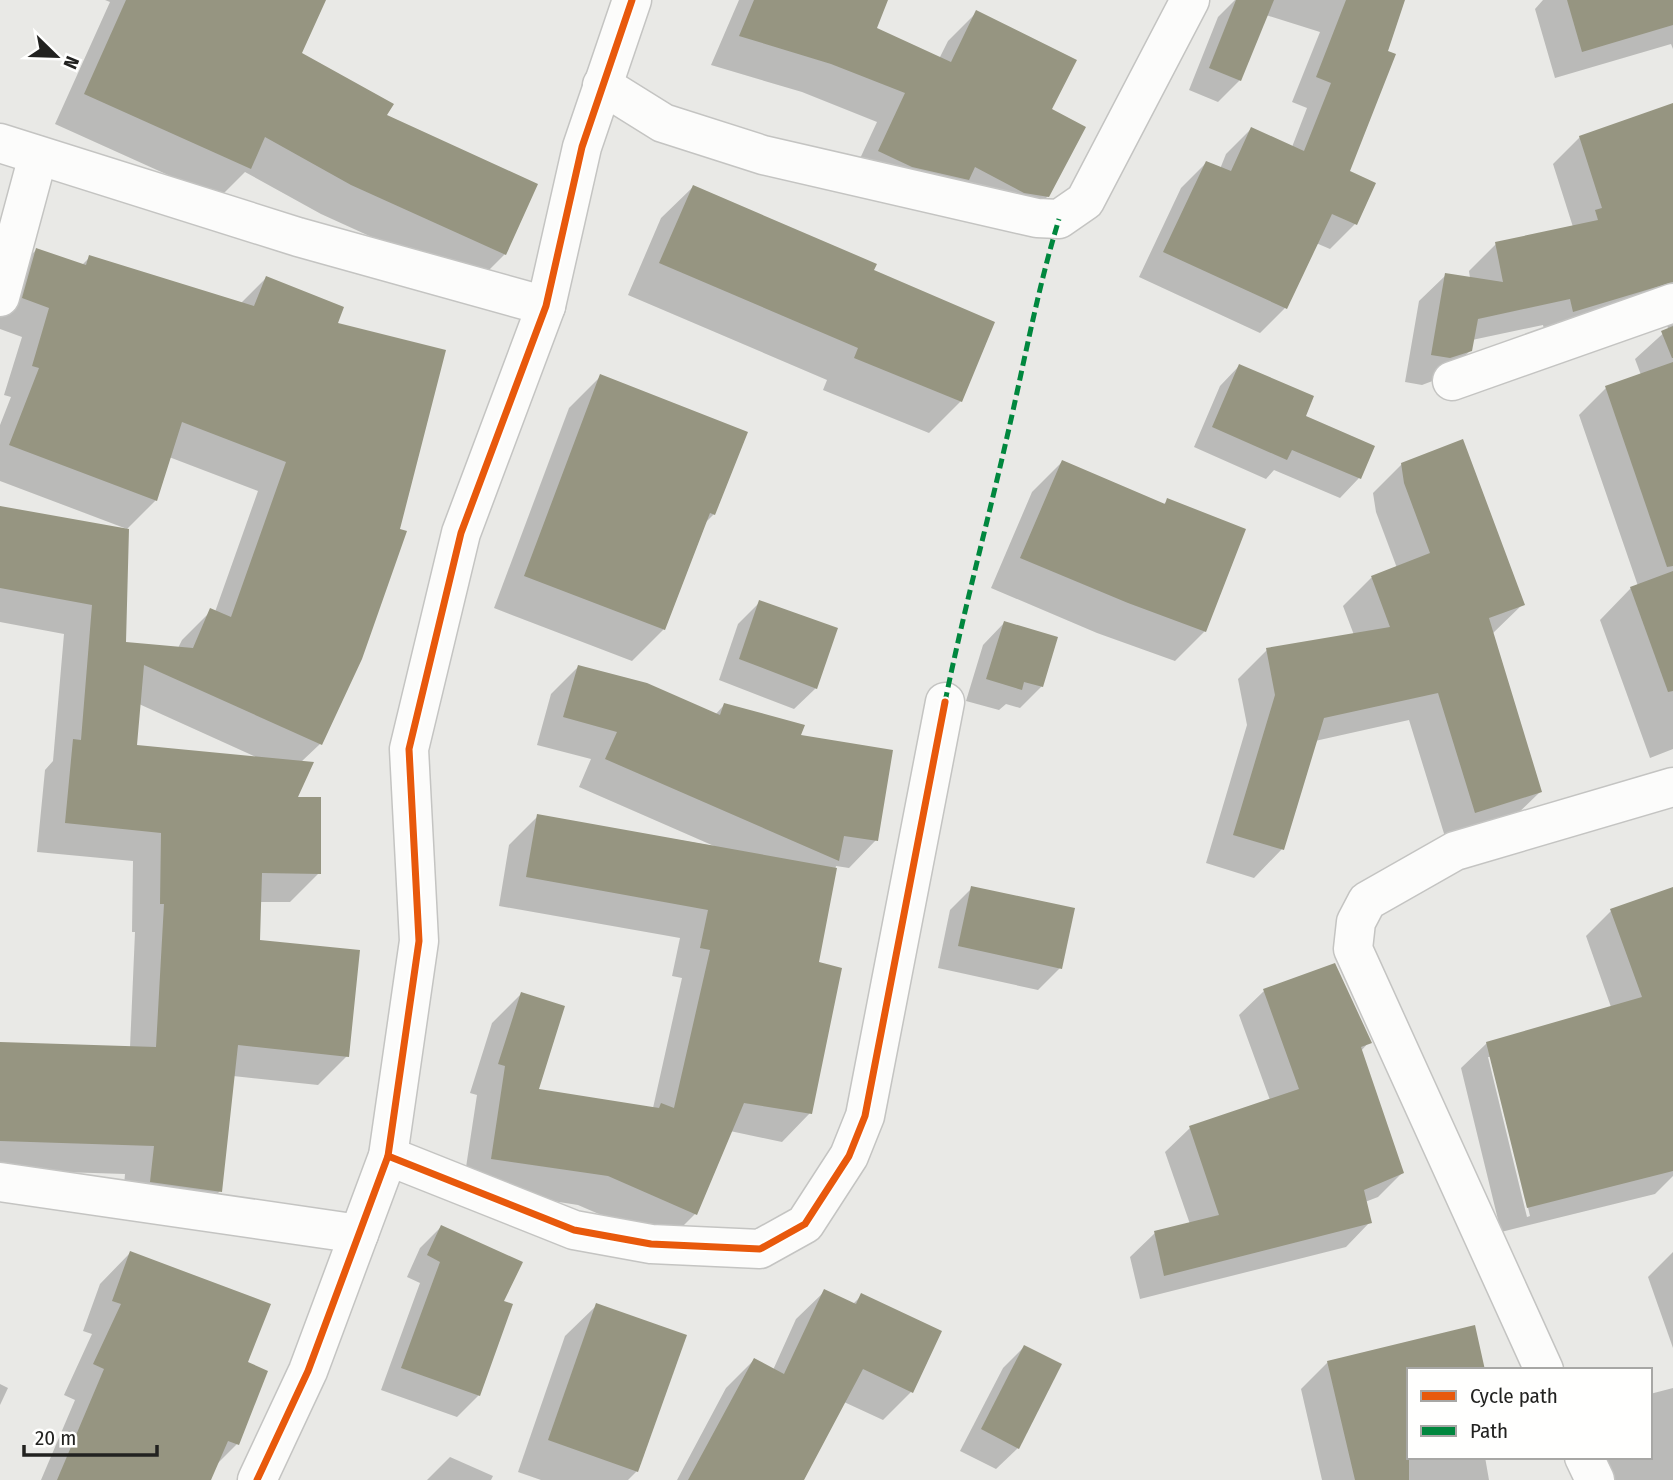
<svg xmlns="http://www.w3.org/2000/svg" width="1673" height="1480" viewBox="0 0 1673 1480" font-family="'Fira Sans Condensed',sans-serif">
	<rect width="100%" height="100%" fill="#e9e9e6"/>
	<g fill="#0003" fill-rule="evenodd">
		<path d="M105 0H324L300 54 385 116 505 254 475 284 321 214 245 172 219 198 55 124 110 2Z"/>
		<path d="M739 0H886L875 29 939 59 948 41 977 12 1048 196 1019 225 850 180 877 122 802 92 711 65Z"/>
		<path d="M1235 0H1403L1348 172 1373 184 1355 224 1330 249 1316 243 1285 308 1260 333 1139 277 1181 188 1206 163 1220 169 1226 154 1251 129 1292 147 1307 108 1292 102 1320 32 1266 15 1240 80 1218 102 1189 90 1218 17Z"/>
		<path d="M1543 0H1673V49L1671 44 1555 78 1535 9Z"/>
		<path d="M1673 105V749L1650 758 1600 620 1631 588 1638 586 1579 415 1606 388 1641 375 1635 359 1668 329 1667 324 1546 337 1543 325 1472 340 1471 350 1443 377 1422 385 1405 382 1419 301 1446 275 1470 278 1469 271 1496 244 1573 227 1553 164 1580 137Z"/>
		<path d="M693 187 872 271 961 401 929 433 823 390 827 380 628 295 661 218Z"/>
		<path d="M36 250 82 265 90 257 241 303 266 278 336 324 320 744 301 762 295 799 319 873 290 902H259L258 942 347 1056 318 1085 233 1076 220 1191 191 1220 122 1210 125 1174 0 1170V1044L130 1048 135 932H132L133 861 37 852 45 770 53 761 64 634 0 622V508L127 531 125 643 178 648 182 640 211 611 215 612 258 491 169 457 156 500 127 529 0 481V425L11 397 4 395 22 337 0 329V306L7 279ZM139 704 258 758 135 747Z"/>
		<path d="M1239 366 1303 417 1373 447 1359 478 1340 498 1274 470 1266 479 1194 447 1220 386Z"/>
		<path d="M601 376 714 514 705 523 664 629 632 661 494 608 569 408Z"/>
		<path d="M1062 462 1163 505 1167 501 1205 631 1175 661 1097 633 991 588 1032 492Z"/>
		<path d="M1402 464 1523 604 1492 634 1540 792 1511 820 1446 840 1409 720 1315 741 1282 849 1254 878 1206 863 1247 725 1238 679 1267 650 1354 635 1343 606 1371 578 1397 568 1376 512 1373 493Z"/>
		<path d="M760 602 816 688 794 709 719 680 738 624Z"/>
		<path d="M1004 623 1042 686 1020 708 1006 704 999 710 966 701 983 645Z"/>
		<path d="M578 667 715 715 724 705 799 737 876 840 849 868 836 866 817 963 810 1113 782 1142 730 1131 695 1214 666 1243 578 1205 463 1187 477 1095 470 1093 492 1023 521 994 537 1091 653 1108 682 978 672 976 680 938 499 906 509 845 538 816 714 846 579 787 591 759 537 745 551 694Z"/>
		<path d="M972 888 1060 968 1038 990 938 968 950 910Z"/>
		<path d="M1673 889V1176L1655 1194 1501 1232 1461 1068 1487 1043 1611 1007 1586 936 1611 911ZM1488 1057H1492L1530 1216 1527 1217Z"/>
		<path d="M1334 965 1369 1042 1361 1051 1402 1173 1378 1197 1365 1202 1370 1222 1346 1247 1140 1299 1130 1257 1155 1233 1190 1224 1165 1152 1190 1128 1270 1100 1239 1015 1264 991Z"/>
		<path d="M441 1227 502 1302 479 1395 457 1417 381 1390 420 1283 407 1277 420 1248Z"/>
		<path d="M1673 1252V1348L1648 1277Z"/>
		<path d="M130 1253 246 1363 237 1444 215 1466 209 1480H41L75 1400 64 1395 92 1334 83 1331 100 1284Z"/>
		<path d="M825 1291 853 1304 862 1295 911 1392 883 1420 844 1402 802 1480H677L726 1388 754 1360 773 1370 796 1319Z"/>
		<path d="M597 1305 637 1471 628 1480H541L518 1472 565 1336Z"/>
		<path d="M1024 1347 1018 1448 996 1469 960 1451 1003 1368Z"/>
		<path d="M1328 1362 1409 1370V1457H1485L1489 1480H1322L1301 1389Z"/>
		<path d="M0 1384 8 1388 0 1405Z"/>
		<path d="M1673 1388V1480H1600L1594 1457H1650V1394Z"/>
		<path d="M450 1457 493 1476 491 1480H427Z"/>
	</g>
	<g fill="#969581">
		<path d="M126 0H326L302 53 394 104 387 115 538 184 506 255 351 185 265 137 251 169 84 94Z"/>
		<path d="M754 0H888L877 28 951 62 976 10 1077 60 1052 109 1086 127 1049 197 1024 193 975 167 969 180 912 167 878 151 905 93 831 64 739 36Z"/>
		<path d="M1236 0H1274L1241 81 1209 68Z"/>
		<path d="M1346 0H1405L1388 51 1396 54 1350 171 1376 183 1357 225 1332 214 1287 309 1163 252 1206 161 1231 171 1251 127 1304 151 1331 83 1316 77Z"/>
		<path d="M1567 0H1673V25L1582 52Z"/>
		<path d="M1673 103V282L1573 312 1570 299 1478 319 1472 351 1450 358 1431 355 1445 273 1503 282 1495 242 1598 220 1595 210 1602 208 1579 136Z"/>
		<path d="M693 185 877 264 874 270 995 322 962 402 854 358 858 348 659 263Z"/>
		<path d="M36 248 86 265 89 255 254 306 266 276 344 307 338 323 446 350 400 529 407 531 362 659 322 745 144 665 137 745 314 762 298 797H321V874L262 873 260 940 360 950 349 1057 238 1045 222 1192 150 1182 154 1146 0 1141V1042L156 1047 164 904H160L161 833 65 823 73 739 81 740 92 605 0 588V506L129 529 126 642 193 648 210 608 231 617 286 462 182 422 157 501 9 445 39 368 32 366 49 308 22 298Z"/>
		<path d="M1673 326V358H1672L1661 331Z"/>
		<path d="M1673 362V566L1667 567 1605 386Z"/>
		<path d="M1239 364 1314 396 1306 416 1375 446 1361 479 1292 450 1287 460 1212 427Z"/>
		<path d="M600 374 748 432 715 515 710 513 665 630 524 576Z"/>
		<path d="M1463 439 1525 605 1489 618 1542 792 1475 813 1438 693 1324 718 1284 850 1233 835 1275 695 1266 648 1390 627 1371 576 1430 553 1404 483 1401 463Z"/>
		<path d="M1062 460 1165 504 1167 498 1246 529 1206 632 1128 603 1020 558Z"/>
		<path d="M1673 571V691L1668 692 1630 587Z"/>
		<path d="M759 600 838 628 817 689 739 659Z"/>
		<path d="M1004 621 1058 637 1043 687 1024 682 1022 690 986 679Z"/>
		<path d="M578 665 647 683 720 715 724 703 805 725 801 735 893 750 878 841 844 836 839 861 605 759 617 732 563 717Z"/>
		<path d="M537 814 837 868 819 962 842 968 812 1114 744 1103 697 1215 608 1176 491 1159 505 1066 498 1064 521 992 565 1006 539 1089 659 1108 661 1103 674 1108 710 950 700 948 708 910 526 877Z"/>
		<path d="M971 886 1075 908 1062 969 958 946Z"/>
		<path d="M1673 887V1171L1527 1208 1486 1042 1642 997 1610 909Z"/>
		<path d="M1335 963 1372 1043 1361 1047 1404 1173 1364 1190 1372 1223 1164 1276 1154 1231 1219 1215 1189 1126 1299 1089 1263 989Z"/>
		<path d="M441 1225 523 1262 504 1301 513 1304 480 1396 401 1368 440 1262 427 1255Z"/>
		<path d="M130 1251 271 1304 248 1362 268 1371 239 1445 228 1441 211 1480H57L104 1369 93 1364 121 1304 112 1301Z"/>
		<path d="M824 1289 856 1304 861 1293 942 1331 913 1393 863 1369 804 1480H688L754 1358 784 1374Z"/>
		<path d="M596 1303 687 1335 638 1472 548 1440Z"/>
		<path d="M1475 1325 1485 1370H1409V1480H1355L1327 1361Z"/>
		<path d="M1024 1345 1062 1364 1019 1449 981 1429Z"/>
	</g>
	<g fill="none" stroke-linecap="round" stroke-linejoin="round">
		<g stroke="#c4c4c2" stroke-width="41">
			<g id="minor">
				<path d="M602 85 663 123 763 155 1037 218 1059 219 1085 201 1190 0"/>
				<path d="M0 143 298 237 546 306"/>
				<path d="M0 297 38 156"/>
				<path d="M1452 381 1673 303"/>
				<path d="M388 1156 574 1230 651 1244 760 1249 805 1224 849 1156 865 1116 945 702"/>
				<path d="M0 1182 359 1234"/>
				<path d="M1544 1370 1353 949 1356 922 1367 901 1455 851 1673 787"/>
				<path d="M1584 1457 1595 1480"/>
				<path d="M257 1480 308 1371 388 1156 419 941 409 749 461 533 546 306 582 147 632 0"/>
			</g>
		</g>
		<use href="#minor" stroke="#fcfcfb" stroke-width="38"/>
		<path stroke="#00873e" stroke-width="5" stroke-dasharray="10 5" stroke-linecap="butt" d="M945 702C963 613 987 525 1007 437 1024 364 1037 291 1059 219"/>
		<g stroke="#fffffe" stroke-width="11">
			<g id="cycleway">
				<path d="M388 1156 574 1230 651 1244 760 1249 805 1224 849 1156 865 1116 945 702"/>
				<path d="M257 1480 308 1371 388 1156 419 941 409 749 461 533 546 306 582 147 632 0"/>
			</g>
		</g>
		<use href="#cycleway" stroke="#e8590c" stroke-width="7"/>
	</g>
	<rect x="1407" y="1368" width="245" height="91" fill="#fffffe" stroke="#a7a7a5" stroke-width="2"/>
	<rect x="1421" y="1391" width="35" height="10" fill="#e8590c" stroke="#a7a7a5" stroke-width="2"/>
	<text x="1470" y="1403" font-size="21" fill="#222220">Cycle path</text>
	<rect x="1421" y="1426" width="35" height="10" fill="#00873e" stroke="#a7a7a5" stroke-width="2"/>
	<text x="1470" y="1438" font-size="21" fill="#222220">Path</text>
	<g transform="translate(56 56) rotate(113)" stroke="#fffffe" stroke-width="5" paint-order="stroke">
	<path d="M0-5L12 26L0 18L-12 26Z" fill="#222220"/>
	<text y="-10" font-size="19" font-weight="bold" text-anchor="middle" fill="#222220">N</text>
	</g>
	<path d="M24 1445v10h133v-10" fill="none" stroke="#222220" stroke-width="3.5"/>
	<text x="35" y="1445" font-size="21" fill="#222220" stroke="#fffffe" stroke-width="5" paint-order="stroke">20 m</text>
</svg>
